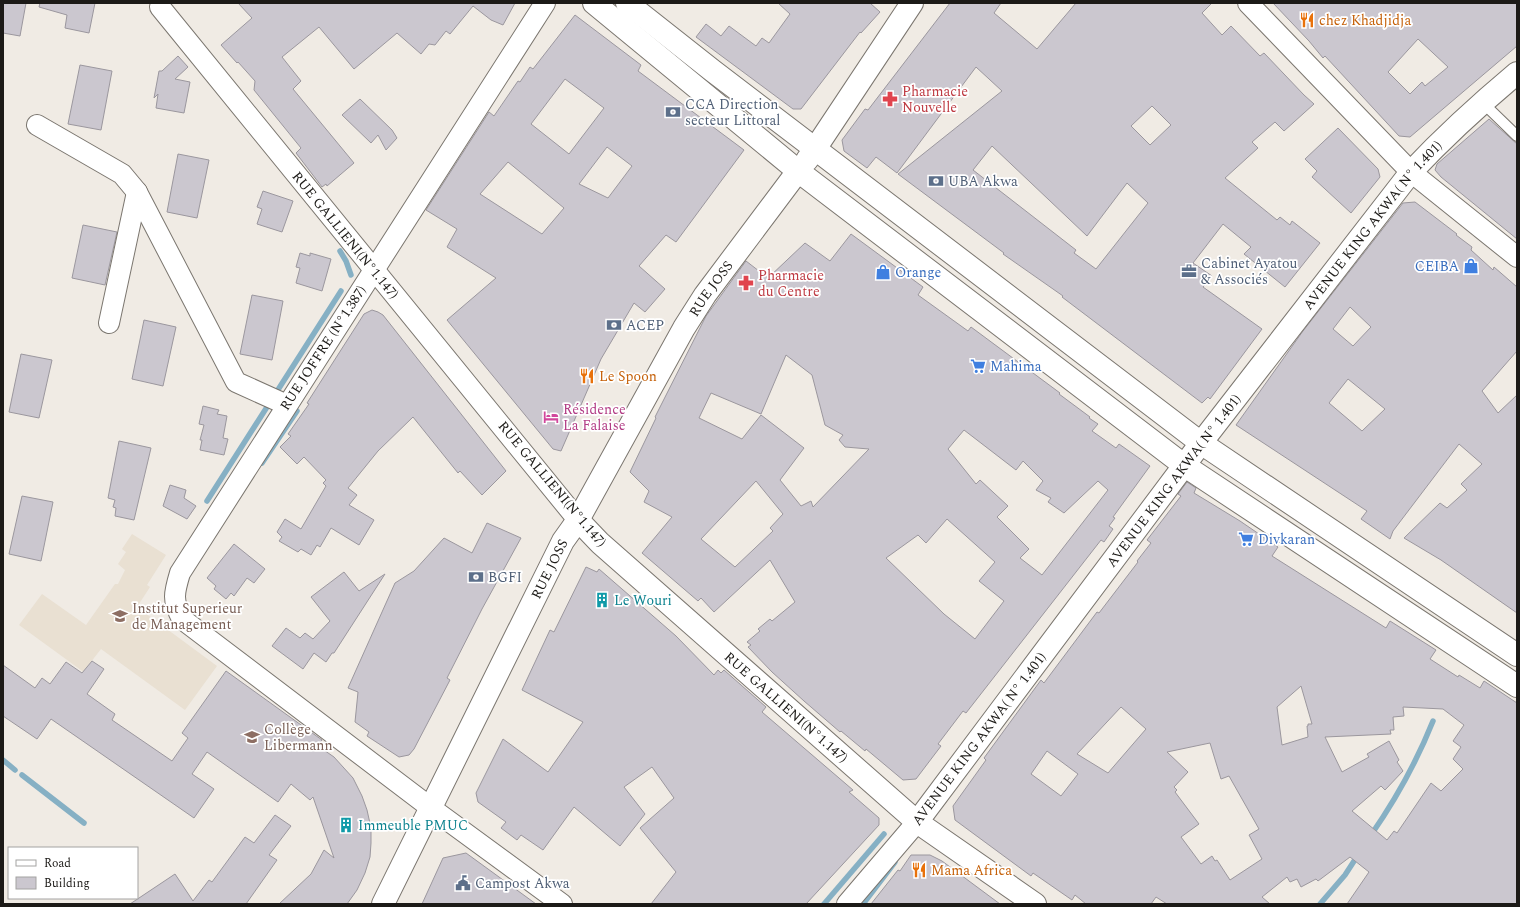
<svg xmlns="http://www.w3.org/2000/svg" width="1520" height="907" viewBox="0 0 1520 907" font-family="Spectral,serif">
	<rect width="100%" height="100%" fill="#f0ebe4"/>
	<path fill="#e9e0d2" d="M132 534 166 555 147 585 150 587 137 607 217 666 185 710 101 649 87 667 85 673 19 625 42 594 86 625 115 584H118L125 570 118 564 126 552 122 549Z"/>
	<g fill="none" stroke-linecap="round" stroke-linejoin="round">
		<g stroke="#86b0c4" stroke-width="5.5">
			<path d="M340 251 346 261 351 275"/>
			<path d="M262 463 297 411"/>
			<path d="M207 501 341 291"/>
			<path d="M3 760 15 770"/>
			<path d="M22 775 84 823"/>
			<path d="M1371 835C1396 799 1417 761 1433 721"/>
			<path d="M824 904 884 834"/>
			<path d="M863 904 895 862"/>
			<path d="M1320 904 1345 875 1358 855"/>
		</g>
	</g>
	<g fill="#cbc7cf" stroke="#9b979e" fill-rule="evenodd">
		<path d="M3 3H26L20 36 3 33Z"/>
		<path d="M40 3H95L89 33 65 28 67 15 39 7Z"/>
		<path d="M238 3H515L503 25 491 20 473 6 450 34 446 31 435 45 429 44 421 54 397 33 354 69 319 27 282 57 301 81 293 89 354 163 327 186 326 184 322 187 296 153 301 148 254 90 255 81 238 62 237 63 221 45 252 18Z"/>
		<path d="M778 3H870L880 12 861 33 860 32 801 109H793L696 37 706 24 721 36 729 26 756 46 762 38 769 43 790 14Z"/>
		<path d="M950 3H1001L994 13 1037 49 1076 3H1212L1202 13 1222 35 1231 26 1260 56 1264 53 1304 95 1314 104 1284 131 1275 122 1252 142 1258 148 1225 178 1277 220 1280 217 1290 225 1292 221 1320 243 1285 287 1244 254 1251 247 1223 224 1193 263 1212 276 1203 287 1262 329 1210 399 1208 397 1202 403 1062 297 1063 296 1003 254 1004 253 898 174 1002 91 976 67 897 173 876 157 867 168 844 151 842 140 865 109 868 110ZM1152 106 1171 125 1150 145 1131 126ZM992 146 1087 236 1127 183 1148 203 1096 269 1074 253 1076 250 973 170Z"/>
		<path d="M1273 3H1517V46L1410 137 1399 136 1325 56 1323 58 1309 41ZM1418 39 1448 67 1425 86 1422 82 1410 94 1388 72Z"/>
		<path d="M575 15 641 65 638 71 744 150 676 242 666 235 639 266 665 289 645 312 634 303 601 359 561 451 553 449 447 320 496 278 447 247 457 229 426 210 489 112 494 116 518 81 520 82 530 67 533 69ZM565 79 604 108 569 154 531 124ZM607 147 632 166 608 198 579 184ZM508 162 564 208 542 234 480 194Z"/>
		<path d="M178 56 188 67 175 79 190 82 184 113 156 108 158 94 154 98 159 71H162Z"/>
		<path d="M80 65 112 71 101 130 68 124Z"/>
		<path d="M360 99 392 130 397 138 386 150 378 135 371 143 342 115Z"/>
		<path d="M1489 119 1517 144V239L1441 177 1435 170 1437 164Z"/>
		<path d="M1338 128 1378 169 1380 177 1351 213 1312 177 1317 171 1305 159Z"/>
		<path d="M178 154 209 160 197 218 167 212Z"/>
		<path d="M263 191 293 201 282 232 257 224 262 209 257 207Z"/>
		<path d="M1415 202 1457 234 1456 235 1472 247 1471 250 1493 270 1494 267 1517 287V351L1482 391 1498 413 1517 395V613L1441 560 1404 538 1440 503 1447 508 1467 490 1461 484 1482 464 1459 444 1393 531 1390 539 1361 519 1367 511 1236 425 1303 331 1403 203ZM1350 307 1371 327 1353 346 1333 329ZM1348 379 1385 409 1362 431 1329 403Z"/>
		<path d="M83 225 117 232 105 285 72 278Z"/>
		<path d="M851 234 923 287 918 295 968 331 971 327 1060 393 1059 394 1090 417 1089 418 1098 424 1092 431 1116 448 1119 444 1150 466 1113 517 1115 518 1109 526 1113 529 1104 542 1101 540 966 713 963 711 938 744 941 746 916 779 903 780 866 749 865 751 841 731 840 732 804 701 772 672 748 647 751 645 747 642 760 631 758 629 770 619 772 621 795 602 770 560 714 612 701 598 698 601 642 553 672 517 644 502 649 491 630 472 656 418 655 417 706 316 746 261 768 278 805 243 830 261ZM786 355 812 375 825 425 843 435 839 440 845 447 869 449 813 507 811 501 801 506 780 480 804 448 761 415 742 439 699 418 711 393 761 414ZM964 430 1016 470 1023 461 1043 481 1036 490 1051 498 1048 502 1064 513 1098 481 1108 490 1042 575 1020 558 1029 549 997 517 1008 506 980 480 976 484 948 449ZM756 481 783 514 770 528 773 531 735 567 701 539ZM947 519 995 562 979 581 1004 601 975 639 944 614 886 558 918 535 926 543Z"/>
		<path d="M300 253 310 256V253L331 259 322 291 296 283 300 268 296 267Z"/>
		<path d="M252 295 283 301 272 360 240 354Z"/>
		<path d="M372 310 378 312 383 315 506 471 482 495 460 471 458 473 413 417 378 451 348 488 357 495 349 505 374 520 359 545 331 528 320 547 317 545 311 555 301 549 298 552 279 541 282 537 277 532 285 519 301 529 326 486 323 483 326 480 304 457 297 464 280 447 291 436 288 434 309 404 307 403 364 314Z"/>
		<path d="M144 320 176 327 163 386 132 379Z"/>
		<path d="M21 354 52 360 39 418 9 412Z"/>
		<path d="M203 406 219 410 217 414 227 416 223 438 228 439 224 455 200 450 202 440H200L204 425 199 424Z"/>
		<path d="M119 441 151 448 134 520 115 516 116 508 113 507 115 500 108 498Z"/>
		<path d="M1187 482 1196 488 1194 493 1240 521 1278 547 1272 556 1386 628 1390 621 1436 650 1430 659 1458 677 1459 675 1480 688 1484 681 1517 703V904H1347L1369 872 1350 857 1318 881 1316 879 1301 887 1297 879 1290 882 1287 877 1262 897 1270 904H1167L1156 897 1151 904H1086L1075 895 1072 900 1033 873 1031 876 955 820 953 806 986 760 984 758 1041 680 1044 683 1097 612 1099 613 1138 562 1137 561 1151 543 1147 540 1181 496 1178 494ZM1301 686 1312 724H1308V726H1307L1308 737 1282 745 1277 707ZM1121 707 1146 729 1108 773 1077 754ZM1403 707 1443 709 1464 725 1453 741 1461 747 1453 759 1463 769 1441 791 1431 783 1397 833 1394 831 1387 840 1352 811 1381 786 1385 790 1403 771 1397 762 1399 760 1389 741 1367 754 1369 757 1342 772 1325 737 1391 734 1390 730H1394L1393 717 1404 716ZM1210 743 1221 779 1229 776 1259 829 1249 835 1262 859 1230 880 1217 860 1215 861 1212 856 1201 864 1181 837 1199 824 1175 792 1177 790 1174 787 1188 772 1167 752ZM1047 751 1078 774 1061 796 1031 774Z"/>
		<path d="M170 485 186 490 184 498 196 506 187 519 163 506Z"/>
		<path d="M22 496 53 502 41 561 9 554Z"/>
		<path d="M487 523 521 538 482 609 447 678 450 680 414 749 409 755 399 757 367 736 369 732 355 722 358 692 348 688 395 583 414 571 444 538 472 553Z"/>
		<path d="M234 544 265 569 254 583 247 578 234 596 231 593 226 599 214 589 216 586 207 578Z"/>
		<path d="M586 567 597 572 599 569 676 636 714 675 718 670 721 673 724 670 766 707 762 712 853 790 849 792 879 818V825L806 904H651L676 872 640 828 674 798 652 767 624 787 645 814 620 846 574 807 543 850 521 835 517 840 501 828 506 822 478 802 476 793 503 739 548 772 583 722 522 690 550 630 554 632Z"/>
		<path d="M344 572 359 591 385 574 334 653H332L326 662 314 653 303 669 272 646 286 628 300 638 305 633 313 639 330 621 311 597Z"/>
		<path d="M92 661 104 669 87 694 115 714 112 720 172 761 188 738 182 733 226 671 322 740 318 746 334 757 353 778 362 796 367 810 371 828V843L370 857 365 873 357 890 347 904H279L311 874 324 850 334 858 313 797 310 800 291 784 278 802 207 752 192 774 214 789 194 818 51 719 37 739 3 716V665L35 688 42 678 50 684 66 662 82 673Z"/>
		<path d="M275 815 291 826 269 855 277 860 246 904H130L175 874 193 901 209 880 212 882 245 837 254 843Z"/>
		<path d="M466 853 499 877 536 904H422L443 858Z"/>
		<path d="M911 855H930L942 861 1000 904H871L898 870 900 871Z"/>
	</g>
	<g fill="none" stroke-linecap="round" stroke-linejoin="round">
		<g stroke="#7b766f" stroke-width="12">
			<path id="lane" d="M1482 102 1517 136"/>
		</g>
		<g stroke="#7b766f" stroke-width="22">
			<g id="street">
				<path d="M545 3 180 573C174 593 172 600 182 619L431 808 562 904"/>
				<path d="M1248 3 1411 172 1517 257"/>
				<path id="s1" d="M160 7 578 520"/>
				<path d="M37 125 122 174 137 192 236 382 287 405"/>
				<path d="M109 323 137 192"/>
				<path d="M847 904 917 822"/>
			</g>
		</g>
		<g stroke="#7b766f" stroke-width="24">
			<g id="secondary">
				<path id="s2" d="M578 520 600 543 917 822 1035 904"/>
				<path id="s3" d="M917 822 1201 443 1411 172C1444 137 1480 104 1517 73"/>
				<path id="s4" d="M383 904 563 541 578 520 684 328 705 295 798 171"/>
			</g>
		</g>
		<g stroke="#7b766f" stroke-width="24">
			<g id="primary">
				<path d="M594 3 798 171 1185 466 1517 686"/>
				<path d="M627 3 713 71 1201 443 1517 655"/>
				<path d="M807 160 815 149 912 3"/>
			</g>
		</g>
		<use href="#lane" stroke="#fff" stroke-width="10"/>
		<use href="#street" stroke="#fff" stroke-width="20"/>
		<use href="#secondary" stroke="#fff" stroke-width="22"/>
		<use href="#primary" stroke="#fff" stroke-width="22"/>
	</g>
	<defs>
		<g id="restaurant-bare" transform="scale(1.2)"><path d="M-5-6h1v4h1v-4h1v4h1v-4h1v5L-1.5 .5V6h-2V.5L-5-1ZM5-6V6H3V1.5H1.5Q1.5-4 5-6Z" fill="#e8710a" stroke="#fff" stroke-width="2.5" paint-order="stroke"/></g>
		<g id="pharmacy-bare" transform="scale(1.2)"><path d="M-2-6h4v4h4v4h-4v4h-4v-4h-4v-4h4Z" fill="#e0444e" stroke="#fff" stroke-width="2.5" paint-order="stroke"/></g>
		<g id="bank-bare" transform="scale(1.2)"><path d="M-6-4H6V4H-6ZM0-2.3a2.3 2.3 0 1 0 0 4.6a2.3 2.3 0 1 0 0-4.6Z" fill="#5c6f8a" stroke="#fff" stroke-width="2.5" paint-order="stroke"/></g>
		<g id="shop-bare" transform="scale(1.2)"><path d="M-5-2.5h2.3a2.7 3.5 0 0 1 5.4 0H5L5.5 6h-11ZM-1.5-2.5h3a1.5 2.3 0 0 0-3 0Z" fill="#3f7fe0" stroke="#fff" stroke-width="2.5" paint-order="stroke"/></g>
		<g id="office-bare" transform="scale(1.2)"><path d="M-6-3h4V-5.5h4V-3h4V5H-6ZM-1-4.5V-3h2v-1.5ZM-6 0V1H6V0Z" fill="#5c6f8a" stroke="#fff" stroke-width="2.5" paint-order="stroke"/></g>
		<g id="supermarket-bare" transform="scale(1.2)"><path d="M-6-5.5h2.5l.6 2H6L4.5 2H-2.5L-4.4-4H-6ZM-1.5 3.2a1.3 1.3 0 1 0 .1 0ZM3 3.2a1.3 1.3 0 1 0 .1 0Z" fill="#3f7fe0" stroke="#fff" stroke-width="2.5" paint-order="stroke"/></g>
		<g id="hotel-bare" transform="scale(1.2)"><path d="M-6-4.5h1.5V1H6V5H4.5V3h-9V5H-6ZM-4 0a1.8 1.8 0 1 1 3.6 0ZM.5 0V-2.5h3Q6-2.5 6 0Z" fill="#d1479c" stroke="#fff" stroke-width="2.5" paint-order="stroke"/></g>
		<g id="building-bare" transform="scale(1.2)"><path d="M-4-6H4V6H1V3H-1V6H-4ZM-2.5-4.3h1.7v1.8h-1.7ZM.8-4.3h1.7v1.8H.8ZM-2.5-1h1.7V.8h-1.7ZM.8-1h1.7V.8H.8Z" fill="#0f9aa8" stroke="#fff" stroke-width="2.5" paint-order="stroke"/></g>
		<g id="school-bare" transform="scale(1.2)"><path d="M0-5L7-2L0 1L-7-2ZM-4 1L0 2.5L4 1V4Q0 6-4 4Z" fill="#8d6e63" stroke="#fff" stroke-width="2.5" paint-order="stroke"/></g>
		<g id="civic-bare" transform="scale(1.2)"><path d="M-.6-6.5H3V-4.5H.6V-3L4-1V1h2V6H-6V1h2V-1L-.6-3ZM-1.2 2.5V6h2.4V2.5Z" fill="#5c6f8a" stroke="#fff" stroke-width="2.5" paint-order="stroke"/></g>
	</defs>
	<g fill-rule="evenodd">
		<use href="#restaurant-bare" x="1307" y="20"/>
		<use href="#pharmacy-bare" x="890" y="99"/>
		<use href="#bank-bare" x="673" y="112"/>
		<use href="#bank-bare" x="936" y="181"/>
		<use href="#shop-bare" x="1471" y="266"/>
		<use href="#office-bare" x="1189" y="271"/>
		<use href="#shop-bare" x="883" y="272"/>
		<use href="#pharmacy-bare" x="746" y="283"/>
		<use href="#bank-bare" x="614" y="325"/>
		<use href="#supermarket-bare" x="978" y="366"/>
		<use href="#restaurant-bare" x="587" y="376"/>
		<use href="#hotel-bare" x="551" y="417"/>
		<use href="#supermarket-bare" x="1246" y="539"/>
		<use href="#bank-bare" x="476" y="577"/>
		<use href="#building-bare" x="602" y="600"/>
		<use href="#school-bare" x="120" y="616"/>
		<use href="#school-bare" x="252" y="737"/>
		<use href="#building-bare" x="346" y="825"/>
		<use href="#restaurant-bare" x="919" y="870"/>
		<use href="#civic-bare" x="463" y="883"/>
	</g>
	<g text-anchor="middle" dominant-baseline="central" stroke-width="3.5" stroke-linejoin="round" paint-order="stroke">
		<g font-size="14" fill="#c56008" stroke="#fff" text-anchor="start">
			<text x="1319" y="20">chez Khadjidja</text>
			<text x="599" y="376">Le Spoon</text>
			<text x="931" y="870">Mama Africa</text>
		</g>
		<g font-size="14" fill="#be3a42" stroke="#fff" text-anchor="start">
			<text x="902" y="91">Pharmacie<tspan x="902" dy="16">Nouvelle</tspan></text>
			<text x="758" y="275">Pharmacie<tspan x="758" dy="16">du Centre</tspan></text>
		</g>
		<g font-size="14" fill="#4e5e75" stroke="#fff" text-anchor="start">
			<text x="685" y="104">CCA Direction<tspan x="685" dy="16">secteur Littoral</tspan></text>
			<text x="948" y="181">UBA Akwa</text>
			<text x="1201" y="263">Cabinet Ayatou<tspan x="1201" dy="16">&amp; Associés</tspan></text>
			<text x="626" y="325">ACEP</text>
			<text x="488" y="577">BGFI</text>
			<text x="475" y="883">Campost Akwa</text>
		</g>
		<g font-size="14" fill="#1c1a17" stroke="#fff">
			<text stroke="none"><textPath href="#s3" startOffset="751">AVENUE KING AKWA( N° 1.401)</textPath></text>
			<text stroke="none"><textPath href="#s1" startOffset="294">RUE GALLIENI(N°1.147)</textPath></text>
			<text stroke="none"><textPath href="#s4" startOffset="698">RUE JOSS</textPath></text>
			<text transform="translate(323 348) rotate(-57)">RUE JOFFRE (N°1.387)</text>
			<text stroke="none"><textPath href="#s3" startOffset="427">AVENUE KING AKWA( N° 1.401)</textPath></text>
			<text transform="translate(552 484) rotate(50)">RUE GALLIENI(N°1.147)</text>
			<text stroke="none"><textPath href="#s4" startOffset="374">RUE JOSS</textPath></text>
			<text stroke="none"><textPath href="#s2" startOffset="280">RUE GALLIENI(N°1.147)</textPath></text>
			<text transform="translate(979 739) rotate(-53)">AVENUE KING AKWA( N° 1.401)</text>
		</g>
		<g font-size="14" fill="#366cbe" stroke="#fff" text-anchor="start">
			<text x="1459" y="266" text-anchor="end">CEIBA</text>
			<text x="895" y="272">Orange</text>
			<text x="990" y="366">Mahima</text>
			<text x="1258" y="539">Divkaran</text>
		</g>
		<g font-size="14" fill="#b23c85" stroke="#fff" text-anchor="start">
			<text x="563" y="409">Résidence<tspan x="563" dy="16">La Falaise</tspan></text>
		</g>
		<g font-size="14" fill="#0d838f" stroke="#fff" text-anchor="start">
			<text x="614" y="600">Le Wouri</text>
			<text x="358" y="825">Immeuble PMUC</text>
		</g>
		<g font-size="14" fill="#785e54" stroke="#fff" text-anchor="start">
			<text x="132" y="608">Institut Superieur<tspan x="132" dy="16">de Management</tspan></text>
			<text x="264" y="729">Collège<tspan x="264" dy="16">Libermann</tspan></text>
		</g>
	</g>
	<rect width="1520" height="907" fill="none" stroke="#1c1a17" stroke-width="8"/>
	<rect x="8" y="847" width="130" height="52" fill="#ffffff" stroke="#a4a3a2"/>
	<rect x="16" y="860" width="20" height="6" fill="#ffffff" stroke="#a4a3a2"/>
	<text x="44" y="867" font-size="12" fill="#1c1a17">Road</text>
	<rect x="16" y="877" width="20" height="12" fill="#cbc7cf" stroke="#a4a3a2"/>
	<text x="44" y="887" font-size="12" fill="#1c1a17">Building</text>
</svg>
